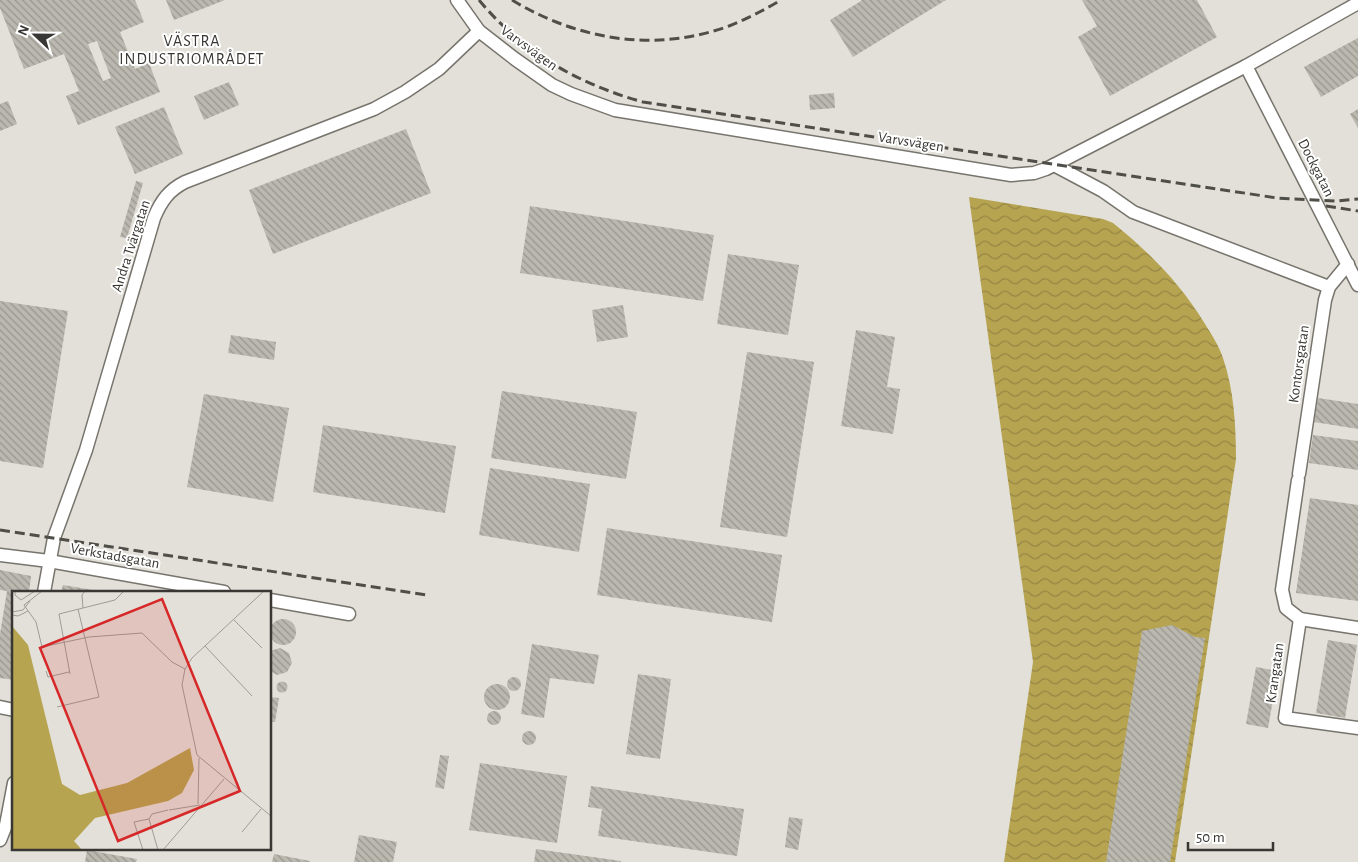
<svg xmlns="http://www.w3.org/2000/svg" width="1358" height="862" viewBox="0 0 1358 862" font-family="'Alegreya Sans',sans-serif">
	<defs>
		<pattern id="water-waves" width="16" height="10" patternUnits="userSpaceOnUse" patternTransform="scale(1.25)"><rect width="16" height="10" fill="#b7a451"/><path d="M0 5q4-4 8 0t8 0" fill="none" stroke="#968644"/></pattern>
		<pattern id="building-back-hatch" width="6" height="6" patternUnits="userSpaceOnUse" patternTransform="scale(1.25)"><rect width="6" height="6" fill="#bab8af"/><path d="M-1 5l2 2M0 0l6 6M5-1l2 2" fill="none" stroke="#98968f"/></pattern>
	</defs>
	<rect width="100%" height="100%" fill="#e2e0d8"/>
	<path fill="url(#water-waves)" d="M969 197 1103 219 1113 223C1149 252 1181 284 1205 324 1212 335 1219 346 1223 358 1234 390 1236 426 1236 459L1175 862H1004L1033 662Z"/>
	<g fill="url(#building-back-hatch)" fill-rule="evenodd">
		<path d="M0 0H135L144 22 120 32 135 69 149 63 160 92 78 125 66 96 79 91 64 54 24 69 0 8ZM97 41 111 78 103 81 88 44Z"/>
		<path d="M166 0H225L174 20Z"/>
		<path d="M861 0H946L853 57 830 20 861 1Z"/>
		<path d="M1082 0H1197L1217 37 1110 96 1078 37 1097 26Z"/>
		<path d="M1358 38V76L1321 97 1304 67Z"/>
		<path d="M229 82 239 105 204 120 194 96Z"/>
		<path d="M834 93 835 108 810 110 809 95Z"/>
		<path d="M8 101 17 124 0 131V104Z"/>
		<path d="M164 107 183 154 135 174 115 127Z"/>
		<path d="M1358 109V128L1350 114Z"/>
		<path d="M406 129 431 193 273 254 249 190Z"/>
		<path d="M136 181 143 183 127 238 120 237Z"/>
		<path d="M530 206 714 235 703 301 520 273Z"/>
		<path d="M728 254 799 265 788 335 717 324Z"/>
		<path d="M0 301 68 311 43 468 0 461Z"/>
		<path d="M623 305 628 337 597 342 592 310Z"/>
		<path d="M856 330 895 337 887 387 900 389 893 434 841 426Z"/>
		<path d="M231 335 276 342 274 360 228 353Z"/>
		<path d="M747 352 814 362 787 537 720 527Z"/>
		<path d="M502 391 637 412 626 479 491 458Z"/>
		<path d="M204 394 289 408 273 502 187 487Z"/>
		<path d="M1318 398 1358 404V429L1314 422Z"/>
		<path d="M323 425 456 446 445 513 313 492Z"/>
		<path d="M1313 435 1358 441V470L1309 463Z"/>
		<path d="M490 468 590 484 579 552 479 535Z"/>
		<path d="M1310 498 1358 505V601L1296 593Z"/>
		<path d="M607 528 782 555 772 622 597 595Z"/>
		<path d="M0 570 31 576 29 592H14V680L0 678V634L7 591 0 590Z"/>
		<path d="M63 585 99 591V592H61Z"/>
		<circle cx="283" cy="632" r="13"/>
		<path d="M1172 625 1195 637 1205 638 1170 862H1106L1142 631Z"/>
		<path d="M1328 640 1357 645 1345 718 1316 713Z"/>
		<path d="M532 644 599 655 594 684 550 678 544 718 521 714Z"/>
		<path d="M280 648 289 653 292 663 287 672 277 675 270 671V651Z"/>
		<path d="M1256 667 1278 671 1268 728 1246 724Z"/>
		<path d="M638 674 671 679 660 759 626 754Z"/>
		<circle cx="514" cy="684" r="7"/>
		<circle cx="282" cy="687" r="5.5"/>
		<circle cx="497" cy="697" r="13"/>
		<path d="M270 697 279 698 275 722H270Z"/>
		<circle cx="494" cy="718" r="7"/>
		<circle cx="529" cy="738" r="7"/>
		<path d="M440 755 449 756 444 789 435 787Z"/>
		<path d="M480 763 567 776 557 843 469 830Z"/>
		<path d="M591 786 744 809 737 856 598 836 602 809 588 807Z"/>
		<path d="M789 817 803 819 798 850 785 847Z"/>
		<path d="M359 835 397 842 393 862H354Z"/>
		<path d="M536 849 621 861V862H534Z"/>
		<path d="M87 850 137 859 136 862H85Z"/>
		<path d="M274 854 310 861V862H272Z"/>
	</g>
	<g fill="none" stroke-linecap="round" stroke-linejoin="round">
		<g stroke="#76746c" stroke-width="15">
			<g id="minor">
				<path d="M457 0 479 31 515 59 552 85 571 94 615 110 1011 175 1034 173 1046 169 1246 66 1358 3"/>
				<path d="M1246 66 1358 285"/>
				<path d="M1054 165 1103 191 1133 212 1329 287"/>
				<path d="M1299 474 1325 300 1329 287 1348 264"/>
				<path d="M1298 480 1282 590 1286 608 1300 619 1358 628"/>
				<path d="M0 555 49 561 224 592"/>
				<path d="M44 592 54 538 86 450 154 218C161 201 169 190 185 182L374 109 405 92 439 69 479 31"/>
				<path d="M270 600 349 614"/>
				<path d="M1300 619 1285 718 1358 728"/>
				<path d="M0 707 14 710"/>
				<path d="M0 840 6 825 14 783"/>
			</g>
		</g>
		<use href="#minor" stroke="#fff" stroke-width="12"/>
		<g stroke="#4f4e49" stroke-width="3" stroke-dasharray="10 5" stroke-linecap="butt">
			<path d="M479 0C522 52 578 84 643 102L1277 198 1336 201 1358 199"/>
			<path d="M512 0C578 40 655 53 729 26 747 19 764 10 781 0"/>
			<path d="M1326 206 1358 211"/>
			<path d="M0 530 427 595"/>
		</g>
	</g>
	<g text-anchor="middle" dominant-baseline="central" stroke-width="4" stroke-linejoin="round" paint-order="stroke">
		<g font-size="15" fill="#383733" stroke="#fff">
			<text transform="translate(529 48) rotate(36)">Varvsvägen</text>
			<text transform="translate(911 142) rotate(9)">Varvsvägen</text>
			<text transform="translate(1316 168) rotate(63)">Dockgatan</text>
			<text transform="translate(131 246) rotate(-72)">Andra Tvärgatan</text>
			<text transform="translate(1299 364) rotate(-82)">Kontorsgatan</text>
			<text transform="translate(115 556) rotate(10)">Verkstadsgatan</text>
			<text transform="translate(1275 673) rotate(-82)">Krangatan</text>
		</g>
		<g font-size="16" letter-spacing="1" fill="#383733" stroke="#fff">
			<text x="192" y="41">VÄSTRA<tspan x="192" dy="18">INDUSTRIOMRÅDET</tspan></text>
		</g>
	</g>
	<g transform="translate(12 591)">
		<rect width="259" height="259" fill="#e2e0d8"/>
		<path d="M0 35 16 54 50 193 68 204 115 192 178 157 182 179 170 202 156 210 83 227 62 250 70 259H0Z" fill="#b7a451"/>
		<path fill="none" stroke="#9e9c96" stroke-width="1" d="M3 0V4L9 9 23 0M30 0 12 14 24 31 30 56 77 46 130 42 160 71 173 78M252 0 180 67 173 78 170 94 185 164 259 225M71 17 70 4 73 0M0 21 11 19 18 10M0 24 6 25 16 20M222 29 250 57M193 55 240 105M34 80 36 86 57 81M58 83 47 23 103 9 112 0M45 116 87 106 66 18M186 213 187 167M157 219 188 214M230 241 249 218M131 259 122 231 137 228M146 259 137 228 140 223 156 219M151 259 212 188"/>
		<path fill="#d62828" fill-opacity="0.15" stroke="#d62828" stroke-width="2.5" d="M150 8 228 200 106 250 28 57Z"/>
		<rect width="259" height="259" fill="none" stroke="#383733" stroke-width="2.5"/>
	</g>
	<g transform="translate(35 35) rotate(292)" stroke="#ffffff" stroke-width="4" paint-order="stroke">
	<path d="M0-4L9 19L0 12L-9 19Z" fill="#383733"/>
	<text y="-8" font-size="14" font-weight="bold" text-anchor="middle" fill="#383733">N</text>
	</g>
	<path d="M1188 842v8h85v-8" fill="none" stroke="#383733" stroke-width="2.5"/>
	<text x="1196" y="842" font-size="15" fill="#383733" stroke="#ffffff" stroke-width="4" paint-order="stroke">50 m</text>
</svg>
